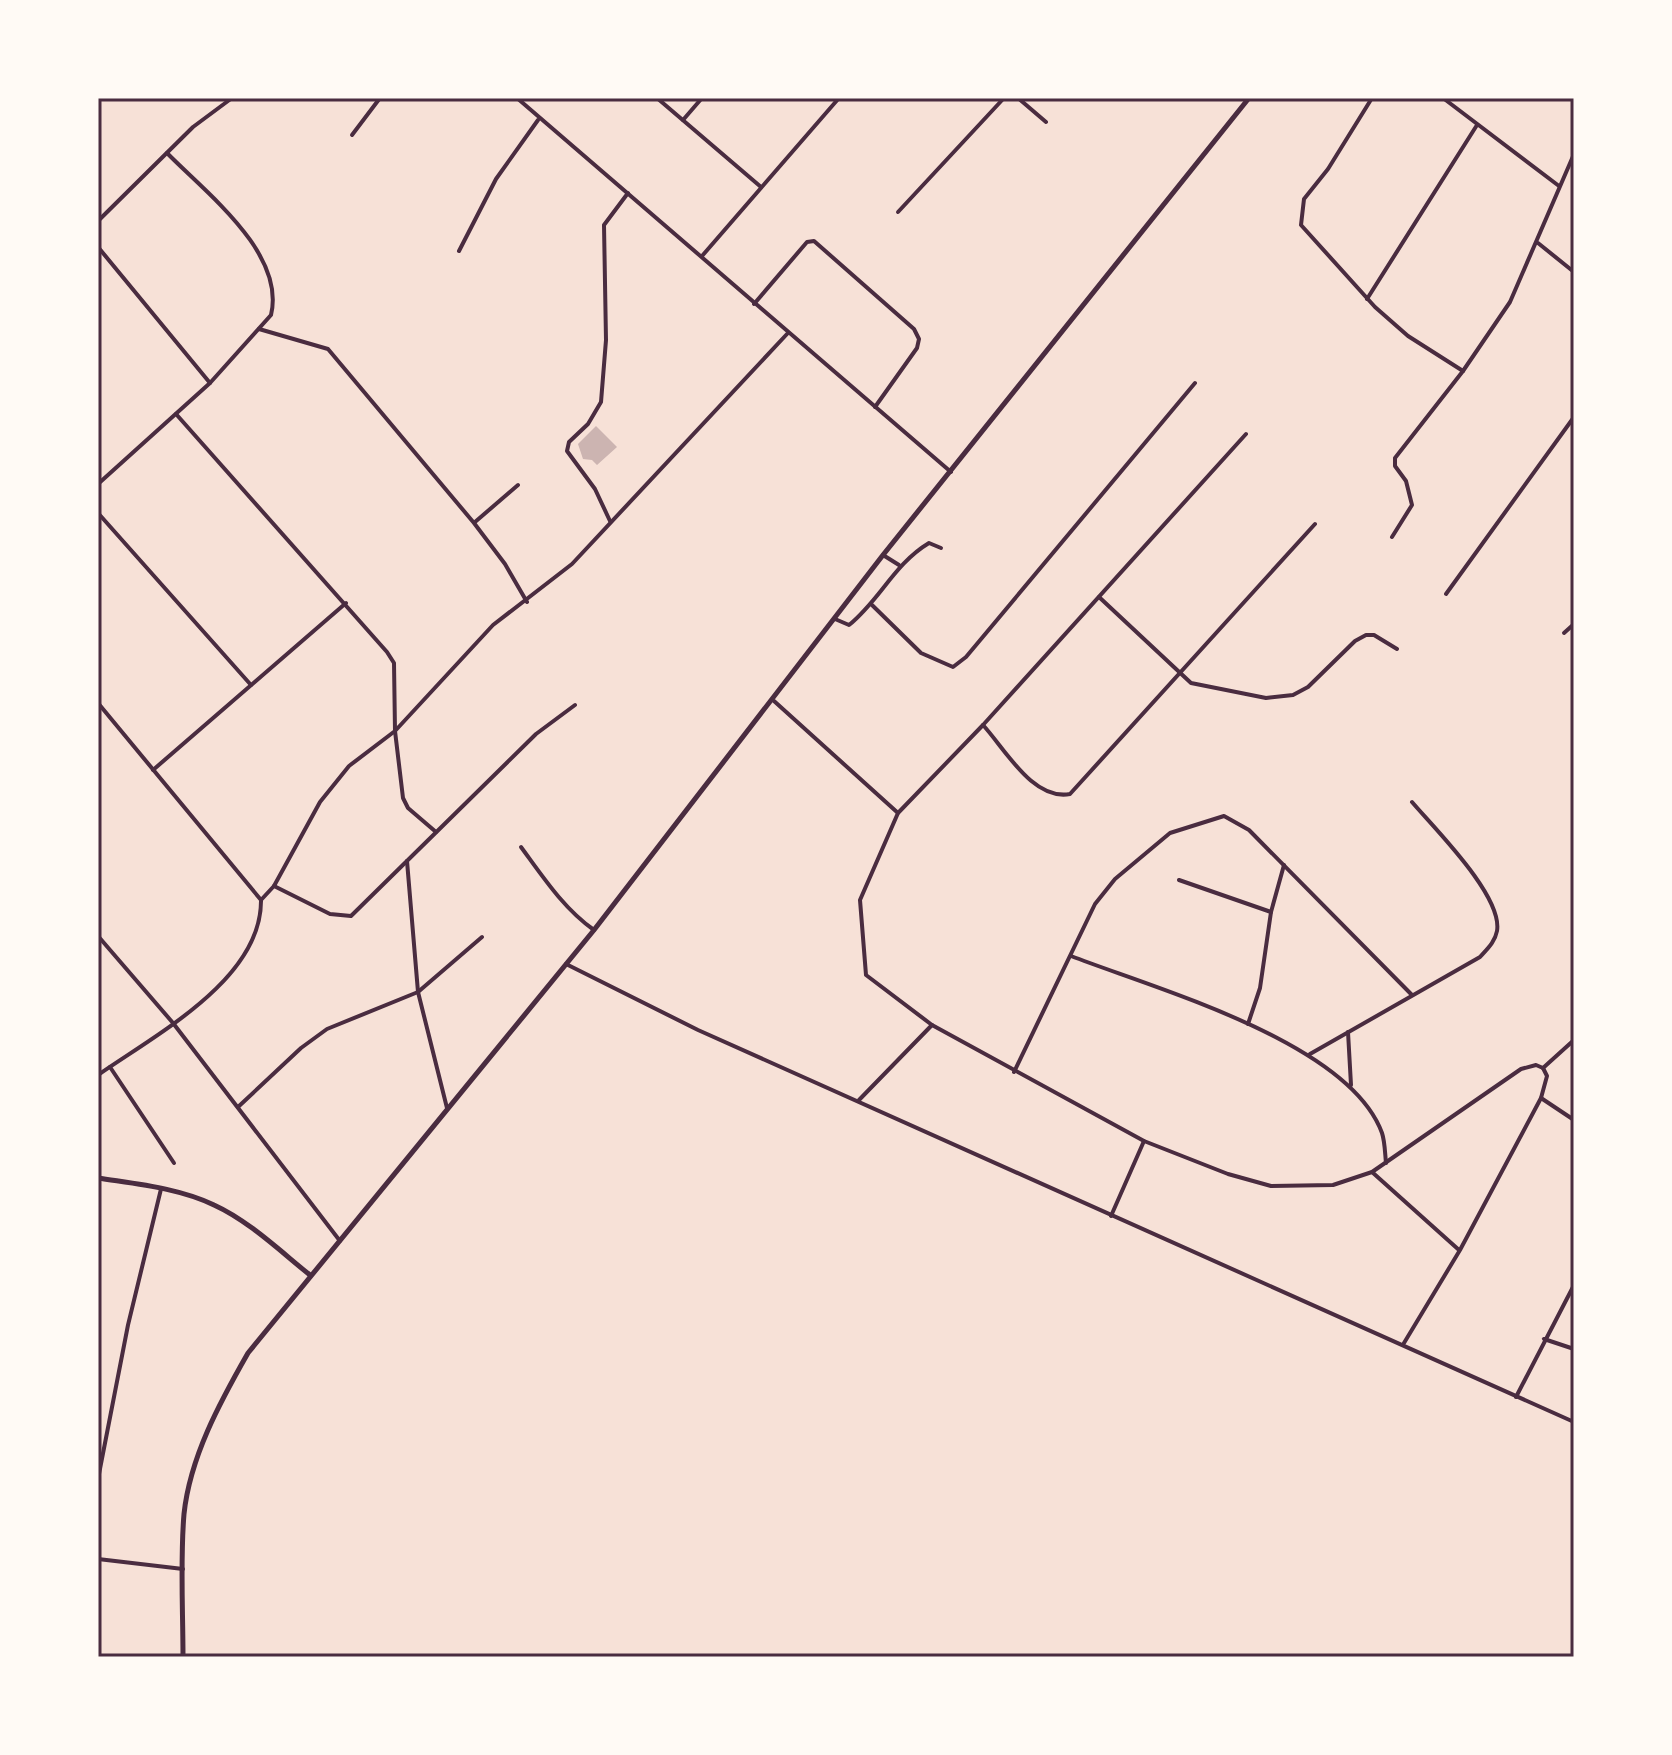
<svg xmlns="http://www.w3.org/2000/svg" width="1672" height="1755" viewBox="0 0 1672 1755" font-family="Commissioner,sans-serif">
	<rect width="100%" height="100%" fill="#f7e1d7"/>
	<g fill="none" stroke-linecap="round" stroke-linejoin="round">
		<path stroke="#dcb8b0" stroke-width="3" d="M98 1569V1563"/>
	</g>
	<path fill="#ccb4b1" d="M596 426 617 447 597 465 592 460 583 459 578 444Z"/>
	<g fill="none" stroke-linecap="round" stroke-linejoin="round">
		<g stroke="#4a2c40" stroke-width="4">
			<path d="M517 98 951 472"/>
			<path d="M657 98 761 187"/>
			<path d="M1018 98 1046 122"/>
			<path d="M1372 98 1328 169 1304 199 1301 225 1375 307 1408 336 1463 371 1510 302 1574 154"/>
			<path d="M1443 98 1559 186"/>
			<path d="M683 120 702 98"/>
			<path d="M352 135 380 98"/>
			<path d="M898 212 1004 98"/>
			<path d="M98 221 193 127 232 98"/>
			<path d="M1538 243 1574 272"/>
			<path d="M98 247 210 383"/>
			<path d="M459 251 496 179 538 120"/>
			<path d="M702 256 839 98"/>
			<path d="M1367 299 1477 125"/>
			<path d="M754 304 807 242 814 241 914 329 919 339 917 348 875 407"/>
			<path d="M259 329 328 349 474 523 505 564 527 602"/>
			<path d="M176 414 387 652 394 663 395 731 403 798 408 808 436 832"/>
			<path d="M1246 434 983 725 898 813 860 900 866 975 932 1025 1144 1141 1228 1174 1271 1186 1333 1185 1372 1172 1521 1069 1536 1065 1543 1068"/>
			<path d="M98 484 210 383 271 315C286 253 205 192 167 153"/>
			<path d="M98 513 251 685"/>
			<path d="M610 521 595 489 567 451 569 442 588 424 601 402 606 340 604 225 628 193"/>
			<path d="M475 522 518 485"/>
			<path d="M1392 537 1412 505 1406 481 1395 466V458L1463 371"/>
			<path d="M883 555 899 565"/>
			<path d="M1446 594 1574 417"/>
			<path d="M1099 597 1191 683 1266 698 1293 695 1308 687 1355 641 1366 635H1374L1397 649"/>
			<path d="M872 605 921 653 953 667 966 657 1195 383"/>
			<path d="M835 619 849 625C880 600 894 564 929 543L941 548"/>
			<path d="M1564 633 1574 624"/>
			<path d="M774 701 898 813"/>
			<path d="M98 703 261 900"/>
			<path d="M983 725C1005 749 1033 801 1070 794L1315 524"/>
			<path d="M153 770 346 603"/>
			<path d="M521 847C543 877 564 909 594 930"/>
			<path d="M407 861 418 992 447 1108"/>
			<path d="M1179 880 1271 912 1260 988 1248 1024"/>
			<path d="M274 886 330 914 351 916 536 734 575 705"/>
			<path d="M1271 912 1284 865"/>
			<path d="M98 936 173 1023 340 1241"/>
			<path d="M1071 956C1156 989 1349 1042 1382 1133 1385 1142 1385 1154 1386 1163"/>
			<path d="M566 964 698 1030 1574 1422"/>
			<path d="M1348 1032 1351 1085"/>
			<path d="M1310 1054 1480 957C1487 949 1495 942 1497 931 1503 896 1434 828 1412 802"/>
			<path d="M110 1067 174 1163"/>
			<path d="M1543 1068 1574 1040"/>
			<path d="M1014 1072 1095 904 1115 879 1170 833 1224 816 1249 830 1412 995"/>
			<path d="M98 1075C155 1035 262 979 261 900L274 886 320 802 349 766 395 731 493 625 572 564 787 334"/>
			<path d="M1541 1098 1574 1120"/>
			<path d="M859 1100 932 1025"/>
			<path d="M238 1107 301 1048 327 1029 418 992 482 937"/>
			<path d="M1372 1172 1459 1250"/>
			<path d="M1111 1216 1144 1141"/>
			<path d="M1544 1339 1574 1349"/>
			<path d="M1404 1343 1460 1250 1541 1098 1547 1076 1543 1068"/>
			<path d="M1516 1397 1574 1285"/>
			<path d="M98 1479 128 1325 161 1189"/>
			<path d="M98 1559 183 1569"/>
		</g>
		<g stroke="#4a2c40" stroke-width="5">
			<path d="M98 1178C136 1184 179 1188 214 1205 249 1221 280 1251 310 1275"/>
			<path d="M183 1657C183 1610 180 1561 184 1514 190 1457 220 1402 248 1353L594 930 883 555 1249 98"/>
		</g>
	</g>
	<rect width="1672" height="1755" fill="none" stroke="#fffaf5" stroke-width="200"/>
	<rect x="100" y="100" width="1472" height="1555" fill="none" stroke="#4a2c40" stroke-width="3"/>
</svg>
